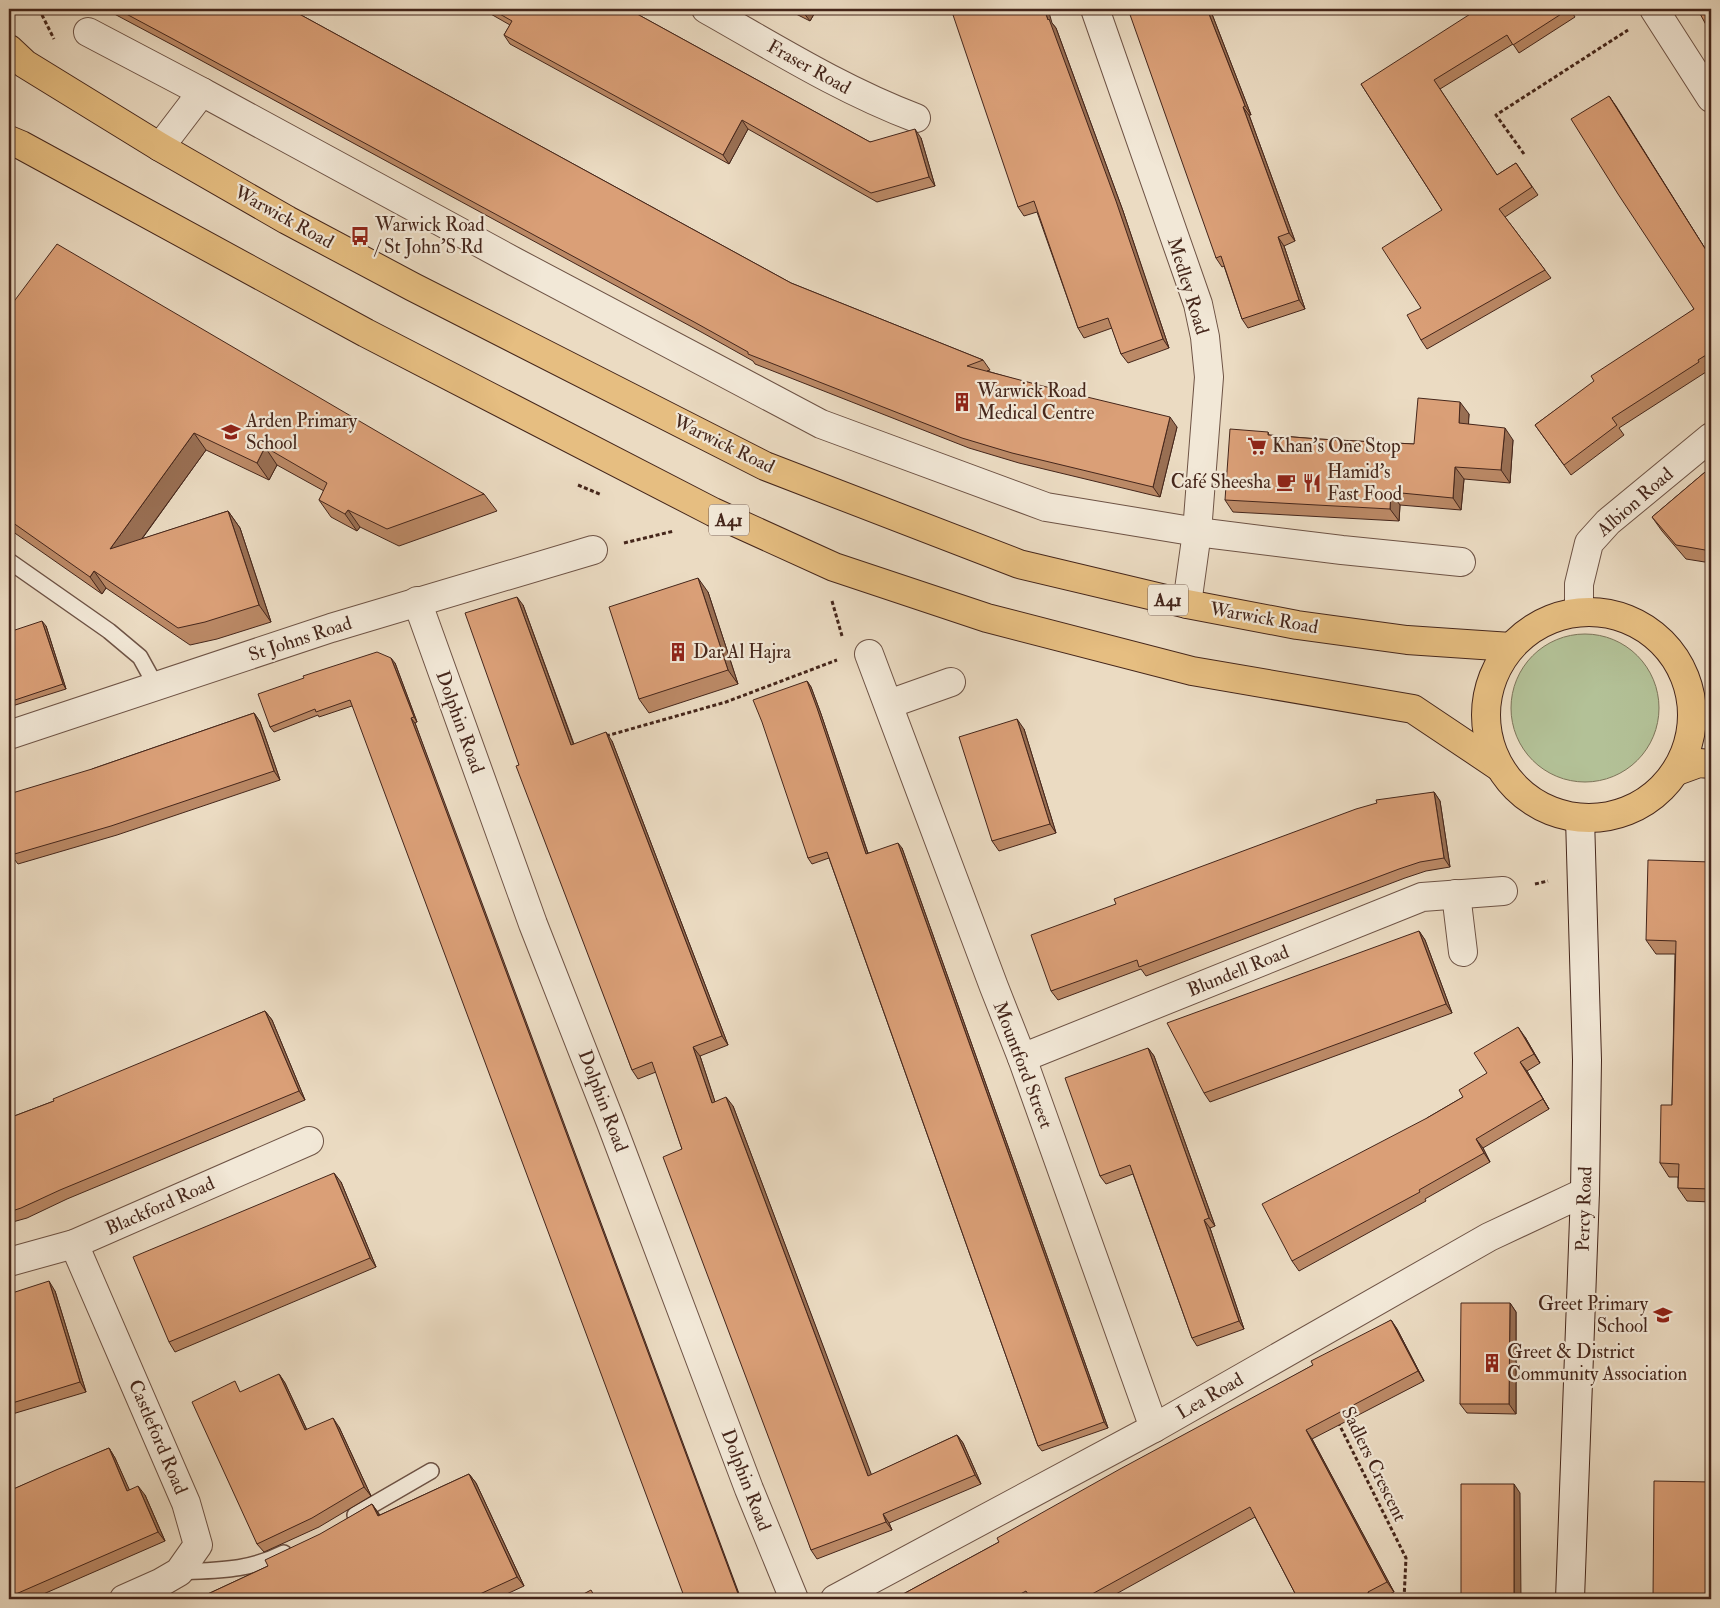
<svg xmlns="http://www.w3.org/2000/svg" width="1720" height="1608" viewBox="0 0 1720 1608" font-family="'IM FELL Double Pica',serif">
	<rect width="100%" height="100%" fill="#ebdbc2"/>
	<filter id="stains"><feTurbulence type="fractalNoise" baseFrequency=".004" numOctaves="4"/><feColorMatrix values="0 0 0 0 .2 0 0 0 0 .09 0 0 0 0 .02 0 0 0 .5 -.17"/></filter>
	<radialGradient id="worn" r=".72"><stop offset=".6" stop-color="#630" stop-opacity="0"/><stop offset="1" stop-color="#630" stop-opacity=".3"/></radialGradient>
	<circle fill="#b3c197" stroke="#7c7459" cx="1585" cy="708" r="74"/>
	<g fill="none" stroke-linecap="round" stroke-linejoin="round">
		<g stroke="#6e5345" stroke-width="18">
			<g id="lane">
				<path d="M9 561 109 631 140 657 156 686"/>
				<path d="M355 1515 431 1471"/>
				<path d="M179 1572C219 1570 248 1571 284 1553"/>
			</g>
		</g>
		<g stroke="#6e5345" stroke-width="30">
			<g id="street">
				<path d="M706 9C775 48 842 90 916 118"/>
				<path d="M1095 9 1198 304 1205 337 1209 377 1197 532 1187 604"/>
				<path d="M1654 9 1711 98"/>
				<path d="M88 32 202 92"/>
				<path d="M160 147 202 92 515 262 821 424 1046 507 1197 532 1342 550 1461 562"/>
				<path d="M417 601 533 924 611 1123 749 1489 794 1599"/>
				<path d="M1579 611V584L1589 543 1608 522 1711 437"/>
				<path d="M869 654 994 987 1022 1058 1154 1428"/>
				<path d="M889 704 951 682"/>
				<path d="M9 735 331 628 593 550"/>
				<path d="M1456 894 1463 952"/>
				<path d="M1022 1058 1422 897 1503 891"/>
				<path d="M74 1244 186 1503 198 1545 179 1572 160 1583 124 1599"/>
				<path d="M9 1262 74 1244 309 1141"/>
				<path d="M835 1599 1154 1428 1489 1237 1585 1192"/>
			</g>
		</g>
		<g stroke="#45261b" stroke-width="30">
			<path id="secondary" d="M1570 1599 1585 1192 1587 1060 1580 818"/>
		</g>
		<g stroke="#45261b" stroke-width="30">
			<g id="highway">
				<path d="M9 49 25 64 160 147 287 220 413 287 765 466 1019 564 1187 604 1297 625 1407 640 1511 647"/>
				<path d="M9 140 21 145 366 333 713 512 834 567 987 618 1192 671 1413 709 1498 766"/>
				<circle cx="1589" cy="715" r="103"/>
				<path d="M1677 771 1699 763 1711 764"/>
			</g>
		</g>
		<g stroke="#45261b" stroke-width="3" stroke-dasharray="4 2.5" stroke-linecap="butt">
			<path d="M39 9 54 39"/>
			<path d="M1524 154 1496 115 1628 30"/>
			<path d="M578 485 602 495"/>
			<path d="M624 543 674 531"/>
			<path d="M832 601 842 636"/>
			<path d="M606 736 726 702 837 660"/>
			<path d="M1535 884 1548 881"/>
			<path d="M1338 1422 1406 1558 1404 1599"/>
		</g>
		<use href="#lane" stroke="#f2e8d7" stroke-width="15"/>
		<use href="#street" stroke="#f2e8d7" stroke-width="28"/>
		<use href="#secondary" stroke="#f2e8d7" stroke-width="28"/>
		<use href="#highway" stroke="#e6be81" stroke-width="28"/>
	</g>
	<g fill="#bb8966" stroke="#45261b">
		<path d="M105 9H290L791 283 983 360 990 370 987 371 1177 427 1160 497 1019 463 969 448 755 364 753 361 703 333 180 49Z"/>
		<path d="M482 9H628L870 142 921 138 935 186 877 202 748 129 729 164 510 44 504 35 510 25Z"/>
		<path d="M786 9H817L810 21Z"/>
		<path d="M1210 9 1251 115H1249L1295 241 1284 246 1305 309 1248 328 1242 319 1224 266 1222 267 1216 258Z"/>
		<path d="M1570 9 1575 17 1519 53 1513 44 1440 89 1497 175 1516 163 1538 195 1505 217 1551 278 1427 349 1421 340V308L1442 210 1361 84Z"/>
		<path d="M1052 23 1056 28 1123 211 1169 348 1128 363 1121 354 1112 328 1084 338 1078 328 1037 212 1024 216 1018 207Z"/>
		<path d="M1609 96 1711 258V366L1705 370 1706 372 1619 428 1624 435 1571 475 1535 425 1694 309Z"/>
		<path d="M9 308 484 494 497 511 399 546 360 527 357 531 331 517 319 500 324 491 277 465 269 480 206 450 142 539 228 511 240 528 271 622 217 639 190 645 106 588 102 594 9 529Z"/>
		<path d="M1469 414 1468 424 1513 440 1510 483 1464 479 1461 510 1400 505 1399 521 1233 512 1225 500 1268 432 1269 435 1318 439 1414 444Z"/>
		<path d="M1711 467V563L1686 559 1662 531 1652 517Z"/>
		<path d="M708 592 738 684 649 713 639 699Z"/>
		<path d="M523 605 574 744 612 741 728 1045 700 1056 715 1102 733 1106 871 1475 957 1435 963 1443 981 1484 889 1523 892 1530 817 1559 811 1550 682 1149 656 1072 638 1079 632 1070 519 765Z"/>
		<path d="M46 626 66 689 9 707V632Z"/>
		<path d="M395 663 417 722 415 723 435 778 352 706 319 717 318 715 274 732 270 727Z"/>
		<path d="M807 681 811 687 821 714 868 853 902 848 1108 1428 1042 1451 1038 1446 829 858 812 864 808 858Z"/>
		<path d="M254 713 260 722 280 780 117 835 18 864 11 855 92 769Z"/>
		<path d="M1024 729 1056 833 999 851 992 841Z"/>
		<path d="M1434 792 1440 801 1450 867 1426 871 1405 878 1146 976 1141 969 1058 1000 1051 991Z"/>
		<path d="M1711 862V1202L1687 1201 1678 1188V1177H1669L1660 1163 1672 1105 1675 954H1656L1646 940Z"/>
		<path d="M1419 931 1425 940 1452 1013 1210 1102 1204 1093Z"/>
		<path d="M265 1011 272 1020 305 1100 67 1199 27 1218 9 1223V1118L54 1101Z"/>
		<path d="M1525 1037 1540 1063 1527 1071 1549 1109 1483 1148 1490 1162 1425 1199 1426 1201 1299 1271 1292 1261 1427 1118 1463 1097Z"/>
		<path d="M1148 1048 1154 1056 1215 1226 1210 1228 1244 1329 1197 1346 1192 1338 1133 1174 1106 1184 1100 1176Z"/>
		<path d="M341 1182 376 1267 175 1352 169 1342Z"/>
		<path d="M55 1291 86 1392 9 1415V1294Z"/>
		<path d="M1510 1303 1516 1312V1414L1467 1413 1460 1404Z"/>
		<path d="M1391 1320 1397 1329 1424 1381 1312 1439 1394 1592 1379 1599H1298L1255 1517 1107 1599H894L999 1542 1313 1365Z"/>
		<path d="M279 1374 285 1383 307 1430 339 1427 371 1496 319 1527 264 1552 257 1544Z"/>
		<path d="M109 1448 115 1458 129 1490 145 1495 165 1541 32 1599H9V1491Z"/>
		<path d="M469 1474 476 1483 524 1586 496 1599H197L268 1566 372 1504 380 1515Z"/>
	</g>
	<g fill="#996f53" stroke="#45261b">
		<path d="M805 9H817L810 21 803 12Z"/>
		<path d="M1044 9H1048L1052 23 1056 28 1123 211 1169 348 1163 339Z"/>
		<path d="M1207 9H1210L1251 115 1245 106Z"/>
		<path d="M1609 96 1616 106 1711 258 1698 238Z"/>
		<path d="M1243 107 1249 115 1295 241 1289 233Z"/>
		<path d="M742 120 748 129 729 164 723 155Z"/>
		<path d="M915 129 921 138 935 186 929 177Z"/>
		<path d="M1278 237 1284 246 1305 309 1299 300Z"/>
		<path d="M1460 402 1469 414 1468 436 1459 423Z"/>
		<path d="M1170 417 1177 427 1160 497 1153 487Z"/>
		<path d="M1505 428 1513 440 1510 483 1501 470Z"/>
		<path d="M194 433 206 450 122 566 110 549Z"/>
		<path d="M265 447 277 465 269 480 257 463Z"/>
		<path d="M1455 467 1464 479 1461 510 1453 498Z"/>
		<path d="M1391 492 1400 505 1399 521 1390 509Z"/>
		<path d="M348 510 360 527 357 531 345 514Z"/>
		<path d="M228 511 240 528 271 622 259 605Z"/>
		<path d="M94 571 106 588 102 594 90 577Z"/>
		<path d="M698 578 708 592 738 684 728 670Z"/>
		<path d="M517 597 523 605 577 754 571 745Z"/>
		<path d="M42 621 46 626 66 689 63 684Z"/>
		<path d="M391 658 395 663 417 722 414 717Z"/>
		<path d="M807 681 811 687 821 714 870 860 866 854Z"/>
		<path d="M254 713 260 722 280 780 274 771Z"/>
		<path d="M411 718 415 723 741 1599H740Z"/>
		<path d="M1017 719 1024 729 1056 833 1050 824Z"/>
		<path d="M606 732 612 741 728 1045 722 1036Z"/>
		<path d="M1434 792 1440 801 1450 867 1444 858Z"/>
		<path d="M898 843 902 848 1108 1428 1104 1422Z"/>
		<path d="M1419 931 1425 940 1452 1013 1446 1004Z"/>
		<path d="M265 1011 272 1020 305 1100 299 1091Z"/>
		<path d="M1518 1027 1525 1037 1540 1063 1534 1054Z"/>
		<path d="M693 1047 700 1056 718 1111 712 1103Z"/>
		<path d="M1148 1048 1154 1056 1215 1226 1209 1218Z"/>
		<path d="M1520 1062 1527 1071 1549 1109 1543 1099Z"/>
		<path d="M726 1097 733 1106 875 1484 868 1476Z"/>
		<path d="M1476 1139 1483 1148 1490 1162 1484 1153Z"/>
		<path d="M334 1173 341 1182 376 1267 370 1258Z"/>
		<path d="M1204 1220 1210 1228 1244 1329 1239 1321Z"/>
		<path d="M49 1281 55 1291 86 1392 80 1382Z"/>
		<path d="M1510 1303 1516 1312V1414L1509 1404Z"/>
		<path d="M1391 1320 1397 1329 1424 1381 1418 1371Z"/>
		<path d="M279 1374 285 1383 311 1439 305 1430Z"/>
		<path d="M333 1418 339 1427 371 1496 364 1487Z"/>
		<path d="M1306 1430 1312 1439 1394 1592 1387 1582Z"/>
		<path d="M957 1435 963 1443 981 1484 975 1475Z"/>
		<path d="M109 1448 115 1458 134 1500 127 1491Z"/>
		<path d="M469 1474 476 1483 524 1586 517 1577Z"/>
		<path d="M1514 1484 1520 1493 1521 1599H1515L1514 1598Z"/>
		<path d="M138 1486 145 1495 165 1541 158 1532Z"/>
		<path d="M372 1504 378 1513 384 1526 378 1516Z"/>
		<path d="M883 1514 889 1523 892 1530 886 1522Z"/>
		<path d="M1368 1592 1373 1599H1369Z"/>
	</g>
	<g fill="#da9f77" stroke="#45261b">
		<path d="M117 9H290L791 283 983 360 967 366 1058 390 1170 417 1153 487 1012 453 962 438 748 354V352L696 323 173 39Z"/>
		<path d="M491 9H628L870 142 915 129 929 177 871 193 742 120 723 155 504 35 512 21Z"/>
		<path d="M797 9H805L803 12Z"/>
		<path d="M951 9H1044L1048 20 1049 19 1116 201 1163 339 1121 354 1108 318 1078 328 1034 201 1018 207Z"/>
		<path d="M1128 9H1207L1245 106 1243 107 1289 233 1278 237 1299 300 1242 319 1221 256 1216 258Z"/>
		<path d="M1478 9H1569L1513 45 1507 35 1434 80 1497 175 1516 163 1532 187 1499 209 1545 270 1421 340 1407 315 1421 308 1382 248 1442 210 1361 84Z"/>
		<path d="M1700 9H1711V34L1698 10Z"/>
		<path d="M1609 96 1711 258V352L1698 360 1699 362 1612 418 1617 425 1564 465 1535 425 1594 381 1591 376 1694 309 1618 194 1571 119Z"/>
		<path d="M57 244 484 494 387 529 348 510 345 514 319 500 327 483 265 447 257 463 194 433 110 549 228 511 259 605 205 622 178 628 94 571 90 577 9 520V308Z"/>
		<path d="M1418 398 1460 402 1459 423 1505 428 1501 470 1455 467 1453 498 1391 492 1390 509 1225 500 1230 429 1268 432V435L1318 439 1414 444Z"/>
		<path d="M1711 467V551L1676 545 1652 517Z"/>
		<path d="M698 578 728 670 639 699 609 607Z"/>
		<path d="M517 597 571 745 606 732 722 1036 693 1047 712 1103 726 1097 868 1476 957 1435 975 1475 883 1514 886 1522 811 1550 663 1157 682 1149 652 1062 632 1070 516 766 519 765 465 613Z"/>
		<path d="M42 621 63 684 9 702V632Z"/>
		<path d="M377 652 391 658 414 717 411 718 432 773 740 1599H685L350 700 316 712 315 709 270 727 258 694 304 678 303 676Z"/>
		<path d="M807 681 817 708 866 854 898 843 1104 1422 1038 1446 827 852 808 858 762 722 753 700Z"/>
		<path d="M254 713 274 771 111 826 11 855 9 847V794L92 769Z"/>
		<path d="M1017 719 1050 824 992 841 959 737Z"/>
		<path d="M1434 792 1444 858 1420 862 1399 869 1139 967 1137 960 1051 991 1031 935 1116 904 1114 899 1356 809 1377 803 1376 800Z"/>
		<path d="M1648 860 1711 862V1189L1678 1188 1679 1164 1660 1163 1661 1105H1672L1676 941 1646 940Z"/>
		<path d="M1419 931 1446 1004 1204 1093 1167 1023Z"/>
		<path d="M265 1011 299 1091 60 1190 21 1208 9 1212V1118L54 1101 53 1099Z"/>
		<path d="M1518 1027 1534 1054 1520 1062 1543 1099 1476 1139 1484 1153 1419 1190 1420 1192 1292 1261 1262 1204 1427 1118 1463 1097 1459 1090 1487 1073 1474 1053Z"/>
		<path d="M1148 1048 1209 1218 1204 1220 1239 1321 1192 1338 1130 1165 1100 1176 1065 1078Z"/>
		<path d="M334 1173 370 1258 169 1342 133 1257Z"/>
		<path d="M49 1281 80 1382 9 1404V1294Z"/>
		<path d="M1461 1303H1510L1509 1404H1460Z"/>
		<path d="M1391 1320 1418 1371 1306 1430 1387 1582 1368 1592 1369 1599H1298L1250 1507 1083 1599H1031L1026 1591 1011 1599H894L999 1542 997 1538 1120 1469 1313 1365 1311 1361Z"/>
		<path d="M279 1374 305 1430 333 1418 364 1487 312 1518 257 1544 192 1402 235 1381 240 1392Z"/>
		<path d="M109 1448 127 1491 138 1486 158 1532 9 1597V1491L56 1470Z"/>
		<path d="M469 1474 517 1577 469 1599H197L268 1566 265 1560 320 1534 372 1504 378 1516Z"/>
		<path d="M1654 1481 1711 1482V1599H1653Z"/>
		<path d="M1461 1484H1514V1598H1512V1599H1461Z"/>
		<path d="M591 1590 596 1599H574Z"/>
	</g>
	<defs>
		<g id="bus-bare" transform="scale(1.5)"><path d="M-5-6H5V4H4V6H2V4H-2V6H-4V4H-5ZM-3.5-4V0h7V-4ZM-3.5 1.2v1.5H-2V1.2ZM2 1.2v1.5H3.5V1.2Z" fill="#8f2418" stroke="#f2e8d7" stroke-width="2.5" paint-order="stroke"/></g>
		<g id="building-bare" transform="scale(1.5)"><path d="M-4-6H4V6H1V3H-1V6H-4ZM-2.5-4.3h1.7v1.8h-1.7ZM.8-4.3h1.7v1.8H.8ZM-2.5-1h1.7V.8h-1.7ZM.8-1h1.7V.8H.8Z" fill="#8f2418" stroke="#f2e8d7" stroke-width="2.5" paint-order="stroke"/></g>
		<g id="school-bare" transform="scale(1.5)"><path d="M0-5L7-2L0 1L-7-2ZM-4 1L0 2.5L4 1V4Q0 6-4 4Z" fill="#8f2418" stroke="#f2e8d7" stroke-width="2.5" paint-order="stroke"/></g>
		<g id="supermarket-bare" transform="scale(1.5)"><path d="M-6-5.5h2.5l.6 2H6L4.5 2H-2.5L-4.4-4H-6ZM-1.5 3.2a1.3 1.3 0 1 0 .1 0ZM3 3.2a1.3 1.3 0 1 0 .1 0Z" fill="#8f2418" stroke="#f2e8d7" stroke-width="2.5" paint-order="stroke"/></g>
		<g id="cafe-bare" transform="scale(1.5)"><path d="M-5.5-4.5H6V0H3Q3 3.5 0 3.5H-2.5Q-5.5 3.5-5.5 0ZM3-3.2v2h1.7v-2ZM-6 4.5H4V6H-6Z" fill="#8f2418" stroke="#f2e8d7" stroke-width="2.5" paint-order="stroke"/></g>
		<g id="restaurant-bare" transform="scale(1.5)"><path d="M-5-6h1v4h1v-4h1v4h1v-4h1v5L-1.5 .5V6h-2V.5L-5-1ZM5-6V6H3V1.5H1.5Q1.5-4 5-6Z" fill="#8f2418" stroke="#f2e8d7" stroke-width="2.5" paint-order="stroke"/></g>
	</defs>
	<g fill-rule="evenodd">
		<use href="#bus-bare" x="360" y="236"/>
		<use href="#building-bare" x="962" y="402"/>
		<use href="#school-bare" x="231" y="432"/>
		<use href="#supermarket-bare" x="1257" y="446"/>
		<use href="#cafe-bare" x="1286" y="482"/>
		<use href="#restaurant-bare" x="1312" y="483"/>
		<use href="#building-bare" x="678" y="652"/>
		<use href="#school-bare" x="1663" y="1315"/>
		<use href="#building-bare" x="1492" y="1363"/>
	</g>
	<g text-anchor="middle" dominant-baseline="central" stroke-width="4.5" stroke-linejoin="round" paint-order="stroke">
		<g fill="#f2e8d7" stroke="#796053" stroke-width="1">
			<rect x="709" y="504.5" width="40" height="31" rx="4"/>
			<rect x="1148" y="584.5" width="40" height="31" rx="4"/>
		</g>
		<g font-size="18" font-weight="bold" fill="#45261b">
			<text x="729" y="520">A41</text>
			<text x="1168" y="600">A41</text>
		</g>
		<g font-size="19" fill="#45261b" stroke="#f2e8d7">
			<text transform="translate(809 67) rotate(29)">Fraser Road</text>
			<text transform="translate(284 217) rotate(29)">Warwick Road</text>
			<text transform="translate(1188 286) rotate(73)">Medley Road</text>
			<text transform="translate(724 444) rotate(26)">Warwick Road</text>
			<text transform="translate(1635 502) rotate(-41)">Albion Road</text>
			<text transform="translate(1264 618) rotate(10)">Warwick Road</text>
			<text transform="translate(300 639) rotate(-18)">St Johns Road</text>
			<text transform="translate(460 722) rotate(70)">Dolphin Road</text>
			<text transform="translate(1238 971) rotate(-22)">Blundell Road</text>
			<text transform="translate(1023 1065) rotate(69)">Mountford Street</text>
			<text transform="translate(603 1101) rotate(69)">Dolphin Road</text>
			<text transform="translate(160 1206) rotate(-24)">Blackford Road</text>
			<text transform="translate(1584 1209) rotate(-88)">Percy Road</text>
			<text transform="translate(1210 1396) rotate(-30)">Lea Road</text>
			<text transform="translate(158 1437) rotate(67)">Castleford Road</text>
			<text transform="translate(1374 1464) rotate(64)">Sadlers Crescent</text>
			<text transform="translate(746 1480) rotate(69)">Dolphin Road</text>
		</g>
		<g font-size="19" fill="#45261b" stroke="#f2e8d7" text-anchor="start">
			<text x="375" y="225">Warwick Road<tspan x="375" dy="22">/ St John'S Rd</tspan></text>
			<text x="977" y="391">Warwick Road<tspan x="977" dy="22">Medical Centre</tspan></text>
			<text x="246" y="421">Arden Primary<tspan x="246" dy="22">School</tspan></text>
			<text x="1272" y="446">Khan's One Stop</text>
			<text x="1327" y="472">Hamid's<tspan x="1327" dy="22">Fast Food</tspan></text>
			<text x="1271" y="482" text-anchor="end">Café Sheesha</text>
			<text x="693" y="652">Dar Al Hajra</text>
			<text x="1648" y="1304" text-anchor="end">Greet Primary<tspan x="1648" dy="22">School</tspan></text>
			<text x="1507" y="1352">Greet &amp; District<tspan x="1507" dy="22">Community Association</tspan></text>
		</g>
	</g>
	<rect width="1720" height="1608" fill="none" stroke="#ebdbc2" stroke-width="30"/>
	<rect x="10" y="10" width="1700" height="1588" fill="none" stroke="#45261b" stroke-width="2.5"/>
	<rect x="15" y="15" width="1690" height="1578" fill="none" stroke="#45261b"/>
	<rect width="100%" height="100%" filter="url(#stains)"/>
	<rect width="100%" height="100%" fill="url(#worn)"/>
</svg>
